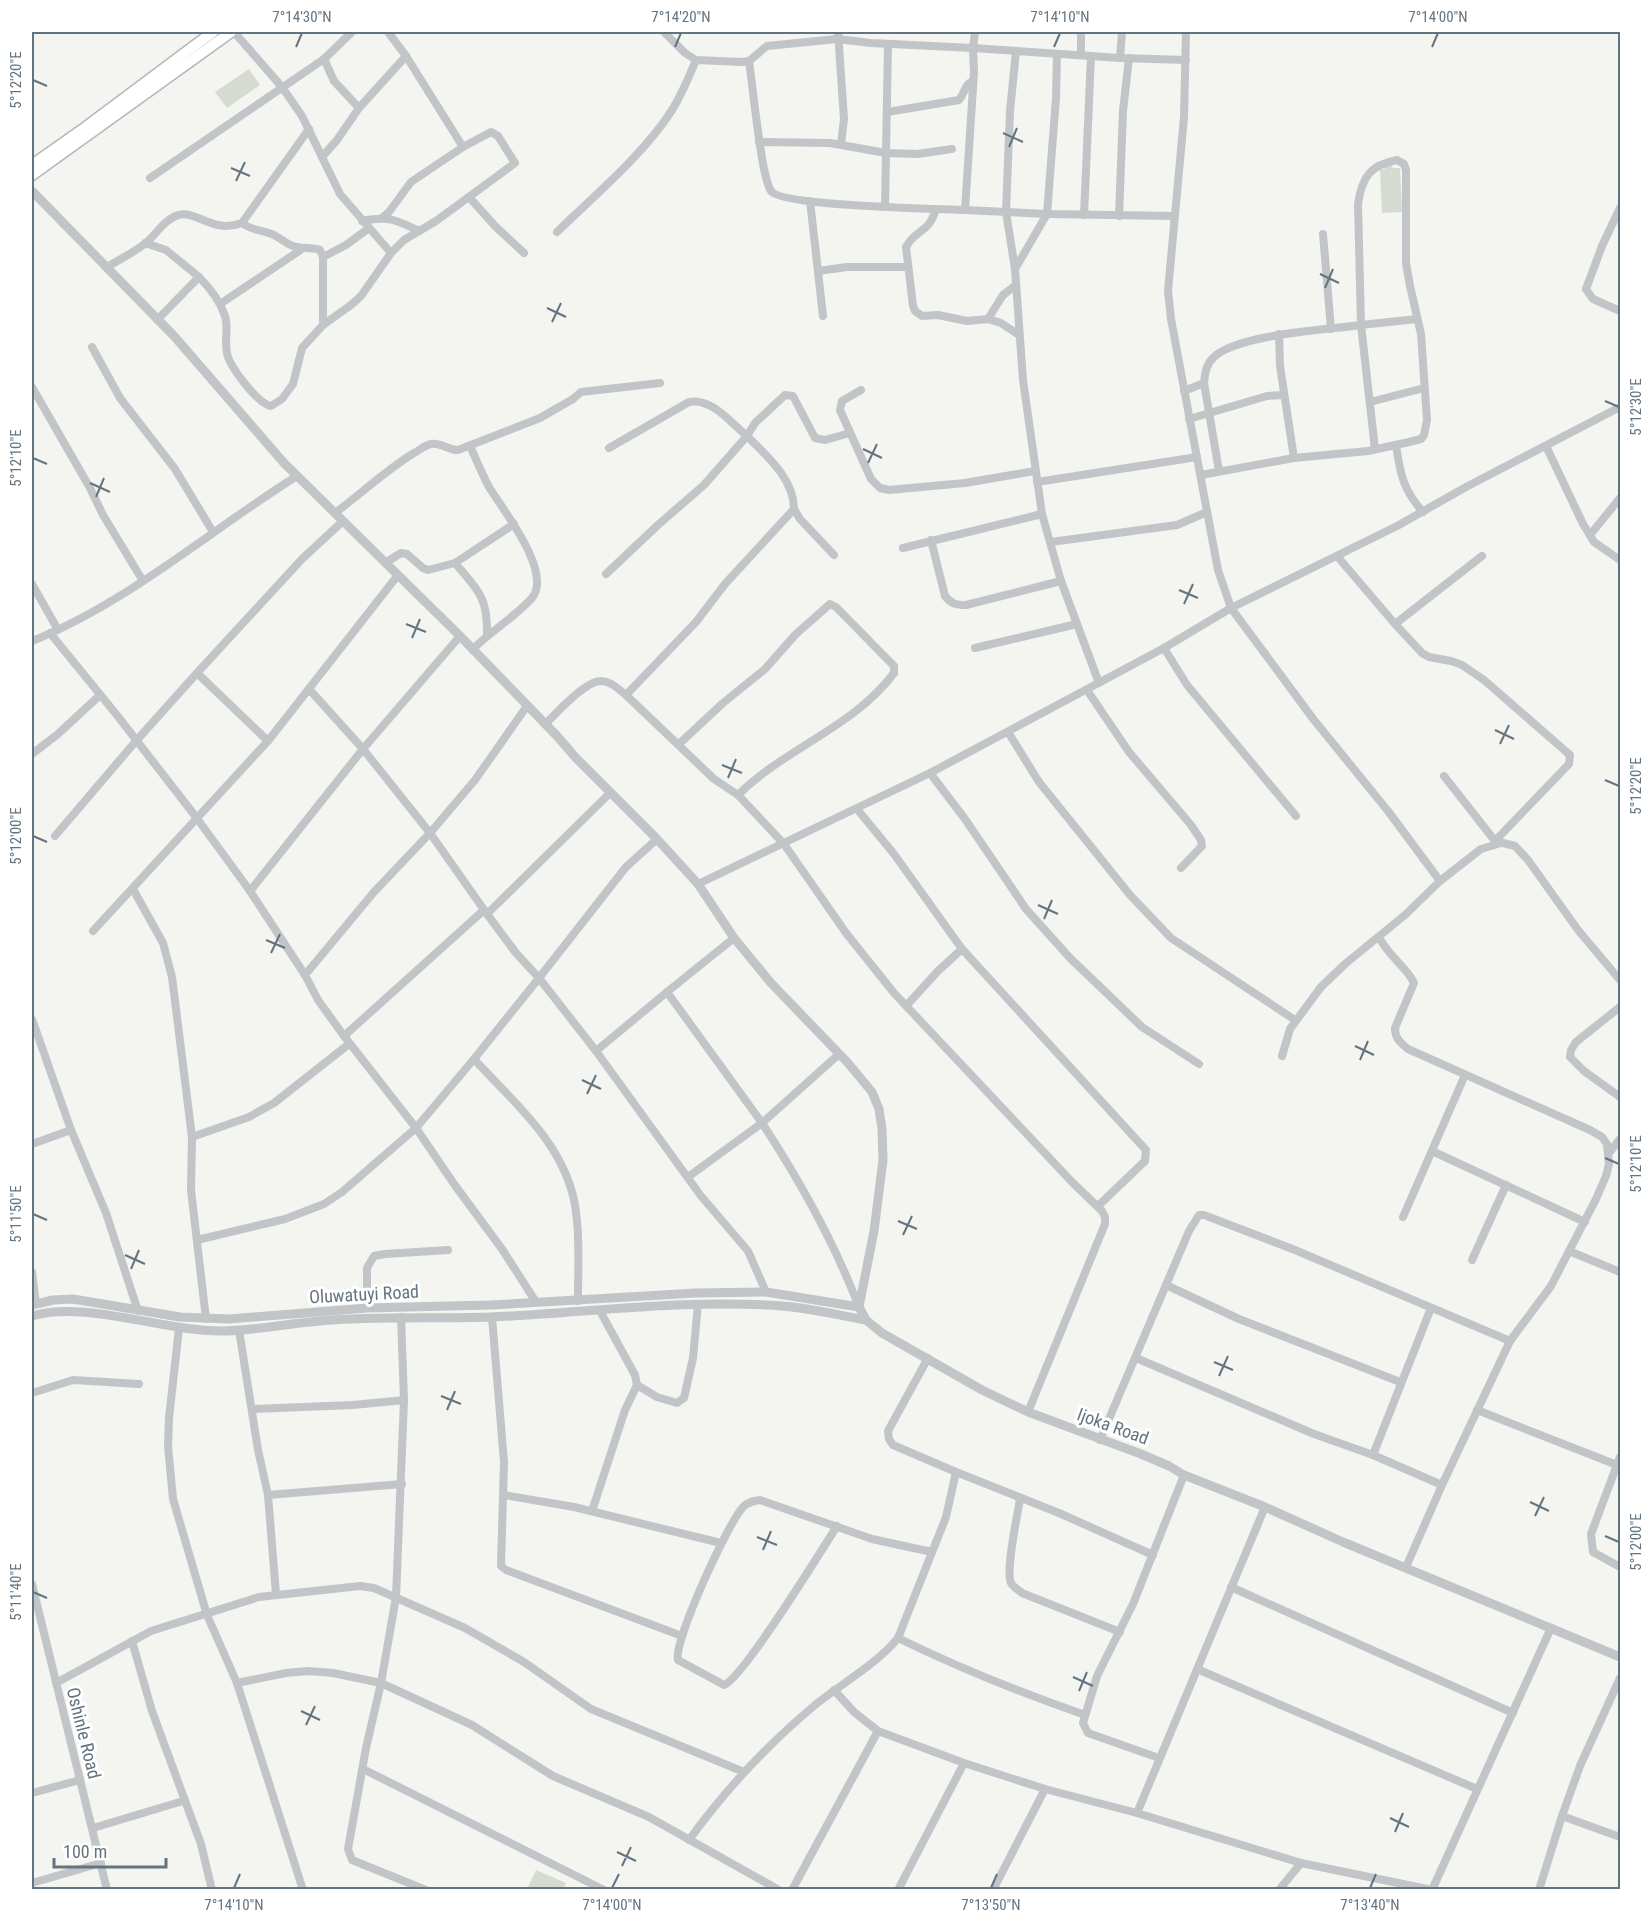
<svg xmlns="http://www.w3.org/2000/svg" width="1652" height="1921" viewBox="0 0 1652 1921" font-family="'Roboto Condensed',sans-serif">
	<rect width="100%" height="100%" fill="#f4f4f0"/>
	<g fill="#d5dbd1">
		<path d="M249 69 260 85 227 108 215 92Z"/>
		<path d="M1390 164 1393 168H1400L1402 212 1382 213 1380 169H1385V165Z"/>
		<path d="M536 1870 566 1883 563 1889H527Z"/>
	</g>
	<g fill="none" stroke-linecap="round" stroke-linejoin="round">
		<g stroke="#b1b7bb" stroke-width="13">
			<g id="secondary">
				<path d="M32 165 86 127 213 32"/>
				<path d="M32 175 231 32"/>
			</g>
		</g>
		<g stroke="#c1c5c8" stroke-width="8">
			<path d="M388 32 406 56 463 147 491 132 498 136 515 163 436 221 404 240 391 253"/>
			<path d="M664 32 685 53 696 60 742 62 749 61C754 97 757 133 764 169 766 176 767 185 771 191 781 206 938 209 965 210"/>
			<path d="M838 32 844 119 841 144"/>
			<path d="M1186 32 1184 117 1168 291 1171 319 1218 570 1231 608 1314 720 1388 811 1440 881"/>
			<path d="M1016 51 1010 111 1006 212 1015 269 1023 380 1042 514 1061 581 1099 683"/>
			<path d="M1081 55V32"/>
			<path d="M1120 58 1122 32"/>
			<path d="M749 61 767 46 837 39 871 43 973 48 975 32"/>
			<path d="M359 108 406 56"/>
			<path d="M887 112 959 100C965 93 964 85 973 81"/>
			<path d="M759 142 830 143 886 153 917 154 952 149"/>
			<path d="M322 157 337 140 359 108 334 81 324 59 352 32"/>
			<path d="M150 178 324 59"/>
			<path d="M469 197 495 226 524 253"/>
			<path d="M810 201 823 316"/>
			<path d="M885 207 888 44"/>
			<path d="M1620 208 1602 246 1586 289 1593 299 1620 311"/>
			<path d="M936 209C928 235 916 228 906 247L913 306 915 311 922 316 938 315 967 321 988 319 1001 323 1019 335"/>
			<path d="M1084 215 1091 56"/>
			<path d="M1119 216 1123 111 1129 58"/>
			<path d="M1174 216 1047 214 965 210 974 72 973 48 1120 58 1186 60"/>
			<path d="M383 217 389 212 411 182 463 147"/>
			<path d="M362 221C388 216 395 219 419 231"/>
			<path d="M242 223C252 231 263 230 274 235 282 239 287 245 296 247 304 249 312 247 320 250L323 257V325"/>
			<path d="M557 232C594 196 645 153 672 110 682 94 689 77 696 60"/>
			<path d="M1323 234 1331 329"/>
			<path d="M145 243 166 250 199 277 157 320"/>
			<path d="M323 257 346 245 369 228"/>
			<path d="M107 267C120 259 135 252 147 242 156 234 166 218 179 215 196 210 213 234 242 223L309 129"/>
			<path d="M1015 269 1047 214 1056 98 1057 54"/>
			<path d="M818 271 847 267H908"/>
			<path d="M199 277C210 288 220 301 225 316 229 328 224 341 227 353 229 366 258 404 271 406L282 399 293 384 302 348 323 325 351 305 361 296 391 253 340 194 302 116 282 87 234 32"/>
			<path d="M220 304 302 249"/>
			<path d="M988 319 1003 295 1016 285"/>
			<path d="M1279 334 1280 366 1294 458"/>
			<path d="M92 347 120 398 175 469 213 532"/>
			<path d="M1204 383 1219 471"/>
			<path d="M32 387 90 488 103 515 143 581"/>
			<path d="M861 390 842 401 840 410 871 479 880 488 889 490 965 483 1035 471"/>
			<path d="M1184 391 1204 383C1205 373 1206 364 1214 357 1239 334 1326 330 1361 325L1358 204C1362 177 1370 165 1397 160L1404 164 1406 170V263L1410 286 1421 334 1427 420 1424 435 1421 439 1409 442 1368 451 1294 458 1201 475"/>
			<path d="M1370 402 1424 388"/>
			<path d="M1189 419 1267 396 1284 395"/>
			<path d="M1396 445C1400 473 1403 490 1423 512"/>
			<path d="M470 446C476 459 482 474 489 487 503 510 553 572 532 598 515 617 491 631 473 649"/>
			<path d="M1546 446 1583 524 1594 542 1620 560"/>
			<path d="M609 448 689 402C711 397 731 423 747 436L755 423 785 395 793 396 815 438 825 440 850 433"/>
			<path d="M1375 449 1361 325 1417 319"/>
			<path d="M1037 482 1197 457"/>
			<path d="M335 513C362 493 386 470 414 453 420 450 425 445 431 444 440 442 448 450 458 450L540 418 573 399 581 392 660 383"/>
			<path d="M1590 535 1620 498"/>
			<path d="M931 540 945 596C951 604 957 605 966 605L1061 581"/>
			<path d="M1051 542 1177 525 1207 512"/>
			<path d="M903 548 1042 514"/>
			<path d="M1337 556 1395 624 1422 653 1429 657 1451 661 1462 665 1484 680 1570 755 1569 764 1495 841"/>
			<path d="M385 563 401 553 407 554 423 568 428 570 455 563 514 524"/>
			<path d="M455 563C478 590 488 597 487 635"/>
			<path d="M606 574 659 524 704 485 747 436C767 456 794 479 794 509"/>
			<path d="M32 584 58 630"/>
			<path d="M1395 624 1482 556"/>
			<path d="M50 633 116 714 196 817 250 891 305 975 318 1000 344 1036 416 1128 454 1184 502 1249 536 1302"/>
			<path d="M32 641C129 602 209 531 297 476"/>
			<path d="M975 648 1077 624"/>
			<path d="M1164 648 1187 685 1296 816"/>
			<path d="M197 673 302 559 343 521"/>
			<path d="M309 689 363 749 460 636"/>
			<path d="M1087 690 1129 752 1191 825 1201 840 1202 846 1181 868"/>
			<path d="M626 695 696 622 725 584 794 509 800 519 834 555"/>
			<path d="M545 724C557 713 585 681 601 681 611 681 618 689 626 695L714 779 738 795 784 844 846 933 894 993 1072 1182 1102 1211 1105 1217V1224L1028 1412"/>
			<path d="M1008 732 1039 782 1130 895 1171 938 1295 1020"/>
			<path d="M679 744 723 703 765 669 796 634 830 604 836 607 894 666V673C854 727 785 748 738 795"/>
			<path d="M32 754 58 734 100 695"/>
			<path d="M930 773 965 819 1026 909 1070 958 1142 1027 1199 1064"/>
			<path d="M1444 776 1495 841 1515 846 1528 860 1578 930 1620 980"/>
			<path d="M857 809 894 854 962 949 1146 1150 1145 1161 1098 1206"/>
			<path d="M55 836 136 741 197 673 268 741"/>
			<path d="M657 839 626 867 539 978 596 1051 701 1196 748 1251 766 1292"/>
			<path d="M698 884 930 773 1164 648 1231 608 1397 526 1466 487 1620 407"/>
			<path d="M133 889 163 943 172 977 192 1137 191 1190 206 1319"/>
			<path d="M250 891 363 749 430 833 487 914 610 793"/>
			<path d="M93 931 268 741 398 575"/>
			<path d="M1379 937C1388 956 1407 967 1414 983L1395 1028C1395 1039 1400 1042 1408 1049L1590 1130 1602 1137 1607 1144 1609 1164 1606 1176 1596 1199 1551 1286 1510 1341 1442 1485 1406 1567"/>
			<path d="M305 975 374 892 430 833 475 780 527 706"/>
			<path d="M667 992 734 938"/>
			<path d="M906 1006 938 971 962 949"/>
			<path d="M1620 1007 1576 1042 1571 1050 1570 1057 1584 1071 1620 1097"/>
			<path d="M32 1019 71 1130 106 1213 138 1311"/>
			<path d="M344 1036 484 910"/>
			<path d="M596 1051 667 992 762 1123 838 1055"/>
			<path d="M1282 1056 1290 1029 1321 987 1345 964 1405 915 1440 881 1481 849 1501 843"/>
			<path d="M474 1059C514 1103 564 1143 575 1205 580 1236 578 1269 578 1301"/>
			<path d="M192 1137 249 1117 274 1103 349 1044"/>
			<path d="M32 1144 71 1130"/>
			<path d="M1432 1151 1585 1222"/>
			<path d="M1609 1153 1620 1139"/>
			<path d="M688 1177 762 1123C800 1181 834 1242 859 1307"/>
			<path d="M1403 1217 1465 1075"/>
			<path d="M197 1240 285 1219 324 1204 342 1192 416 1128 474 1059 539 978 516 953 487 914"/>
			<path d="M1569 1251 1620 1272"/>
			<path d="M1472 1260 1506 1185"/>
			<path d="M32 1272 36 1304"/>
			<path d="M1166 1285 1239 1319 1400 1382"/>
			<path d="M367 1308V1268L374 1256 385 1254 448 1250"/>
			<path d="M401 1317 404 1400 396 1597 381 1683 366 1748 348 1849 352 1860 426 1890"/>
			<path d="M492 1317 504 1462 501 1566 506 1570 682 1636"/>
			<path d="M179 1328 169 1418 168 1446 173 1499 207 1615 237 1683 303 1890"/>
			<path d="M239 1330 258 1450 268 1495 276 1594"/>
			<path d="M1136 1358 1314 1434 1373 1455 1442 1485"/>
			<path d="M637 1385 657 1397 677 1403 684 1398 693 1358 698 1304"/>
			<path d="M32 1393 73 1380 139 1384"/>
			<path d="M253 1409 353 1405 404 1400"/>
			<path d="M1477 1410 1617 1465"/>
			<path d="M1100 1440 1189 1231 1199 1215H1204L1295 1250 1510 1341"/>
			<path d="M1373 1455 1431 1308"/>
			<path d="M1620 1457 1591 1534 1593 1552 1620 1567"/>
			<path d="M956 1472 1059 1513 1153 1555"/>
			<path d="M268 1495 402 1484"/>
			<path d="M504 1495 574 1507 721 1543"/>
			<path d="M1020 1498C1018 1514 1005 1571 1011 1583 1013 1587 1019 1590 1022 1593L1120 1632"/>
			<path d="M592 1511 625 1410 637 1385 635 1375 600 1311"/>
			<path d="M837 1526C821 1551 743 1678 724 1685L678 1660C673 1642 728 1523 743 1507 748 1502 753 1501 760 1500L872 1539 932 1552"/>
			<path d="M32 1584 107 1890"/>
			<path d="M1231 1587 1513 1713"/>
			<path d="M898 1638C961 1669 1019 1692 1085 1715"/>
			<path d="M132 1641 152 1711 201 1844 212 1890"/>
			<path d="M1197 1669 1477 1789"/>
			<path d="M56 1683 151 1631 259 1597 360 1586 374 1588 465 1628 524 1662 591 1709 744 1772"/>
			<path d="M237 1683 286 1673 308 1671 333 1673 381 1683 472 1725 553 1776 649 1817 779 1890"/>
			<path d="M834 1690 854 1712 878 1731 964 1763 1045 1789 1137 1813 1301 1863 1432 1890"/>
			<path d="M1159 1758 1088 1733 1083 1723 1097 1676 1133 1604 1184 1475"/>
			<path d="M363 1769 604 1890"/>
			<path d="M32 1793 80 1780"/>
			<path d="M1137 1813 1265 1507"/>
			<path d="M1562 1816 1620 1837"/>
			<path d="M93 1828 183 1801"/>
			<path d="M689 1840C726 1789 767 1745 815 1705 841 1684 877 1664 898 1638L946 1517 956 1472 893 1445 889 1439 888 1431 928 1358"/>
			<path d="M32 1883 101 1863"/>
			<path d="M792 1890 878 1731"/>
			<path d="M898 1890 964 1763"/>
			<path d="M993 1890 1045 1789"/>
			<path d="M1279 1890 1301 1863"/>
			<path d="M1432 1890 1551 1628"/>
			<path d="M1539 1890 1562 1816 1580 1766 1620 1678"/>
		</g>
		<g stroke="#c1c5c8" stroke-width="9">
			<path d="M32 191 174 336 284 463 460 636 557 736 576 758 657 839 698 884 734 938 771 983 848 1063 872 1092 879 1109 882 1129 883 1160 874 1231 859 1307 866 1320 882 1333 982 1390 1028 1412 1141 1454 1169 1466 1184 1475 1265 1507 1343 1542 1620 1657"/>
			<path d="M32 1305 53 1300 73 1299 180 1317 229 1319 367 1308 491 1305 696 1293 766 1292 859 1307"/>
			<path d="M32 1316C83 1300 163 1331 220 1331 253 1331 286 1324 319 1321 376 1316 434 1319 491 1317 583 1313 675 1300 767 1305 800 1306 833 1314 866 1320"/>
		</g>
		<use href="#secondary" stroke="#fff" stroke-width="10"/>
	</g>
	<path fill="none" stroke="#637481" stroke-width="2" d="M296 47 302 33M675 47 681 33M1054 47 1060 33M1432 47 1438 33M33 80 47 86M1003 133 1023 142M1009 147 1017 128M231 168 250 176M236 181 245 162M1320 274 1339 283M1325 288 1333 269M547 308 566 317M552 322 561 303M1605 401 1619 407M863 449 882 458M33 458 47 464M868 463 877 444M90 483 110 492M96 497 104 478M1179 590 1198 598M1184 604 1193 584M406 624 426 632M412 638 420 619M1495 730 1514 739M1500 744 1509 725M722 765 742 773M728 778 736 759M1605 780 1619 786M33 836 47 842M1038 905 1058 914M1044 919 1052 900M266 940 285 948M271 953 280 934M1355 1046 1374 1055M1360 1060 1368 1041M582 1080 601 1089M587 1094 596 1075M1605 1158 1619 1164M33 1214 47 1220M898 1221 917 1229M903 1235 912 1216M125 1255 145 1264M131 1269 139 1250M1214 1362 1233 1370M1219 1376 1228 1356M441 1396 461 1404M447 1410 455 1391M1530 1502 1549 1511M1535 1516 1544 1497M1605 1536 1619 1542M757 1537 777 1545M763 1550 771 1531M33 1592 47 1598M1073 1677 1093 1686M1079 1691 1087 1672M301 1711 320 1720M306 1725 315 1706M1390 1818 1409 1827M1395 1832 1403 1813M617 1852 636 1861M622 1866 631 1847M234 1888 240 1874M612 1888 619 1874M991 1888 997 1874M1370 1888 1376 1874"/>
	<g text-anchor="middle" dominant-baseline="central" stroke-width="6" stroke-linejoin="round" paint-order="stroke">
		<g font-size="18" fill="#637481" stroke="#fff">
			<text transform="translate(364 1294) rotate(-3)">Oluwatuyi Road</text>
			<text transform="translate(1113 1426) rotate(20)">Ijoka Road</text>
			<text transform="translate(84 1733) rotate(76)">Oshinle Road</text>
		</g>
	</g>
	<rect width="1652" height="1921" fill="none" stroke="#ffffff" stroke-width="66"/>
	<path d="M54 1858v9h112v-9" fill="none" stroke="#637481" stroke-width="3"/>
	<text x="63" y="1858" font-size="18" fill="#637481" stroke="#ffffff" stroke-width="4.5" paint-order="stroke">100 m</text>
	<rect x="33" y="33" width="1586" height="1855" fill="none" stroke="#637481" stroke-width="2"/>
	<g font-size="15" text-anchor="middle" fill="#637481">
		<text x="302" y="22">7°14'30"N</text>
		<text x="681" y="22">7°14'20"N</text>
		<text x="1060" y="22">7°14'10"N</text>
		<text x="1438" y="22">7°14'00"N</text>
		<text transform="translate(16 80) rotate(-90)" y="5">5°12'20"E</text>
		<text transform="translate(1636 407) rotate(-90)" y="5">5°12'30"E</text>
		<text transform="translate(16 458) rotate(-90)" y="5">5°12'10"E</text>
		<text transform="translate(1636 786) rotate(-90)" y="5">5°12'20"E</text>
		<text transform="translate(16 836) rotate(-90)" y="5">5°12'00"E</text>
		<text transform="translate(1636 1164) rotate(-90)" y="5">5°12'10"E</text>
		<text transform="translate(16 1214) rotate(-90)" y="5">5°11'50"E</text>
		<text transform="translate(1636 1542) rotate(-90)" y="5">5°12'00"E</text>
		<text transform="translate(16 1592) rotate(-90)" y="5">5°11'40"E</text>
		<text x="234" y="1910">7°14'10"N</text>
		<text x="612" y="1910">7°14'00"N</text>
		<text x="991" y="1910">7°13'50"N</text>
		<text x="1370" y="1910">7°13'40"N</text>
	</g>
</svg>
